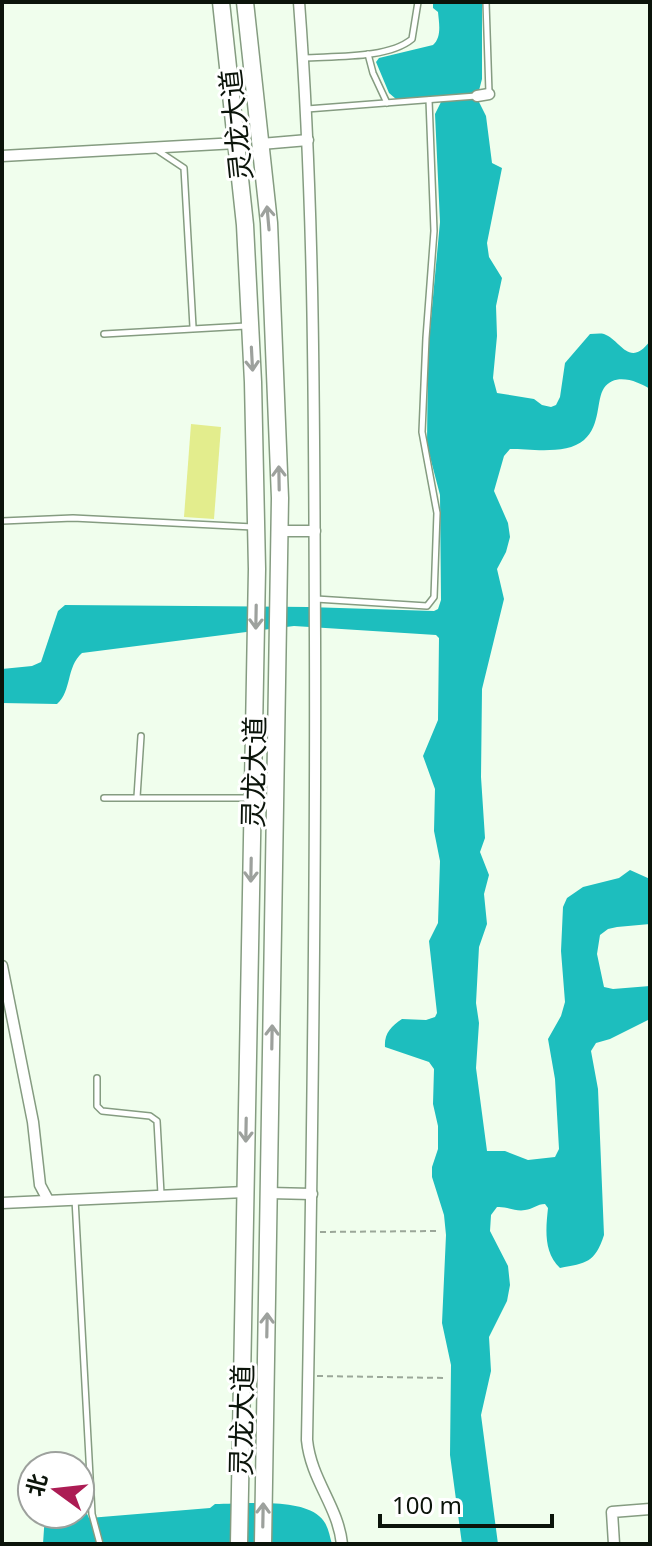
<svg xmlns="http://www.w3.org/2000/svg" width="652" height="1546" viewBox="0 0 652 1546" font-family="'Noto Sans','Noto Sans SC',sans-serif">
	<rect width="100%" height="100%" fill="#f0feed"/>
	<g fill="#1dbebe">
		<path d="M433 2H482V79L477 98 486 116 492 163 502 168 487 243 489 257 502 278 496 306 497 336 493 378 497 393 534 399 542 405 551 407 556 405 560 397 565 363 590 334C595 334 600 333 604 334 621 340 629 369 650 341V389C638 381 615 372 604 388 596 400 601 425 584 440 567 455 531 449 510 449L504 456 494 491 508 523 510 537 506 552 497 569 504 599 482 689 481 777 485 838 480 852 489 875 484 894 487 924 479 947 476 1003 479 1023 476 1068 487 1151H505L528 1160 555 1157 559 1149 555 1079 548 1039 561 1016 565 1002 561 951 563 907 567 898 583 887 619 878 630 870 650 879V924L617 927 608 929 600 935 597 954 604 987 613 989 650 986V1019L610 1039 596 1043 591 1051 598 1089 604 1235C595 1263 586 1263 560 1268 543 1252 546 1228 548 1208L545 1204C537 1204 533 1209 525 1210 516 1212 506 1206 497 1207L491 1215 490 1231 508 1266 510 1285 507 1301 489 1337 491 1371 481 1415 498 1544H462L450 1455 451 1365 442 1323 446 1235 444 1215 432 1177V1167L438 1149V1126L433 1104 434 1069 429 1062 385 1047C384 1034 391 1026 402 1019L426 1020 435 1017 437 1013 429 941 438 923 440 861 434 831 435 789 423 756 438 720 439 638 436 635 294 626 82 653C66 667 72 691 57 704L2 703V669L32 666 41 662 58 611 65 605 308 607 434 611 438 609 441 600 440 495 427 445 428 351 440 222 435 114 441 102 440 96 396 99 389 93 376 62 379 58 433 45C442 37 439 23 438 12L433 8Z"/>
		<path d="M80 1499 89 1518 210 1508 215 1504C242 1504 299 1498 319 1516 328 1523 329 1534 332 1544H43L45 1514H80Z"/>
	</g>
	<path fill="#e3ed8d" d="M191 424 221 427 214 519 184 517Z"/>
	<g fill="none" stroke-linecap="round" stroke-linejoin="round">
		<g stroke="#859c81" stroke-width="8">
			<g id="lane">
				<path d="M486 2 489 93"/>
				<path d="M368 54 373 73 387 103"/>
				<path d="M304 58C334 56 388 59 412 39L418 2"/>
				<path d="M307 109 476 96"/>
				<path d="M157 150 184 168 193 327"/>
				<path d="M104 334 246 326"/>
				<path d="M2 521 73 518 253 527"/>
				<path d="M316 599 427 606 434 597 437 513 422 432 426 338 434 231 429 100"/>
				<path d="M137 797 141 736"/>
				<path d="M104 798H250"/>
				<path d="M97 1078V1106L102 1111 150 1116 157 1121 161 1194"/>
				<path d="M75 1199 92 1514 100 1544"/>
			</g>
		</g>
		<g stroke="#859c81" stroke-width="13">
			<g id="street">
				<path d="M299 2C315 214 314 426 315 638 316 905 312 1173 307 1440 311 1480 338 1506 342 1544"/>
				<path d="M477 96 489 94"/>
				<path d="M261 144 308 140"/>
				<path d="M2 156 237 143"/>
				<path d="M280 531H315"/>
				<path d="M2 966 33 1122 40 1185 48 1200"/>
				<path d="M269 1193 312 1194"/>
				<path d="M2 1203 245 1192"/>
				<path d="M614 1544 612 1512 650 1509"/>
			</g>
		</g>
		<g stroke="#859c81" stroke-width="19">
			<g id="primary">
				<path d="M221 2 245 225 253 382 257 569 239 1544"/>
				<path d="M245 2 269 223 280 498 263 1544"/>
			</g>
		</g>
		<g stroke="#9ba799" stroke-width="2" stroke-dasharray="6 4" stroke-linecap="butt">
			<path d="M320 1232 440 1231"/>
			<path d="M317 1376 446 1378"/>
		</g>
		<use href="#lane" stroke="#fff" stroke-width="5"/>
		<use href="#street" stroke="#fff" stroke-width="10"/>
		<use href="#primary" stroke="#fff" stroke-width="16"/>
	</g>
	<defs><path id="oneway-shaft" d="M-6 0H5M1.5-3L5.5 0L1.5 3" fill="none" stroke-width="1.6" stroke-linecap="round" stroke-linejoin="round" transform="scale(2)"/></defs>
	<g stroke="#9da19d">
		<use href="#oneway-shaft" transform="translate(268 218) rotate(-95)"/>
		<use href="#oneway-shaft" transform="translate(252 359) rotate(87)"/>
		<use href="#oneway-shaft" transform="translate(279 478) rotate(-91)"/>
		<use href="#oneway-shaft" transform="translate(256 617) rotate(91)"/>
		<use href="#oneway-shaft" transform="translate(251 870) rotate(91)"/>
		<use href="#oneway-shaft" transform="translate(272 1037) rotate(-89)"/>
		<use href="#oneway-shaft" transform="translate(246 1130) rotate(91)"/>
		<use href="#oneway-shaft" transform="translate(267 1325) rotate(-89)"/>
		<use href="#oneway-shaft" transform="translate(263 1515) rotate(-89)"/>
	</g>
	<g text-anchor="middle" dominant-baseline="central" stroke-width="6" stroke-linejoin="round" paint-order="stroke">
		<g font-size="28" fill="#0b140a" stroke="#fff">
			<text transform="translate(235 125) rotate(-96)">灵龙大道</text>
			<text transform="translate(253 772) rotate(-89)">灵龙大道</text>
			<text transform="translate(241 1420) rotate(-89)">灵龙大道</text>
		</g>
	</g>
	<rect width="652" height="1546" fill="none" stroke="#0b140a" stroke-width="8"/>
	<g transform="translate(56 1490) rotate(285)"><circle r="38" fill="#ffffff" stroke="#9da19d" stroke-width="2"/>
	<path d="M0-6L14 30L0 20L-14 30Z" fill="#ac1c54"/>
	<text y="-12" font-size="22" font-weight="bold" text-anchor="middle" fill="#0b140a">北</text>
	</g>
	<path d="M380 1514v12h172v-12" fill="none" stroke="#0b140a" stroke-width="4"/>
	<text x="392" y="1514" font-size="24" fill="#0b140a" stroke="#ffffff" stroke-width="6" paint-order="stroke">100 m</text>
</svg>
